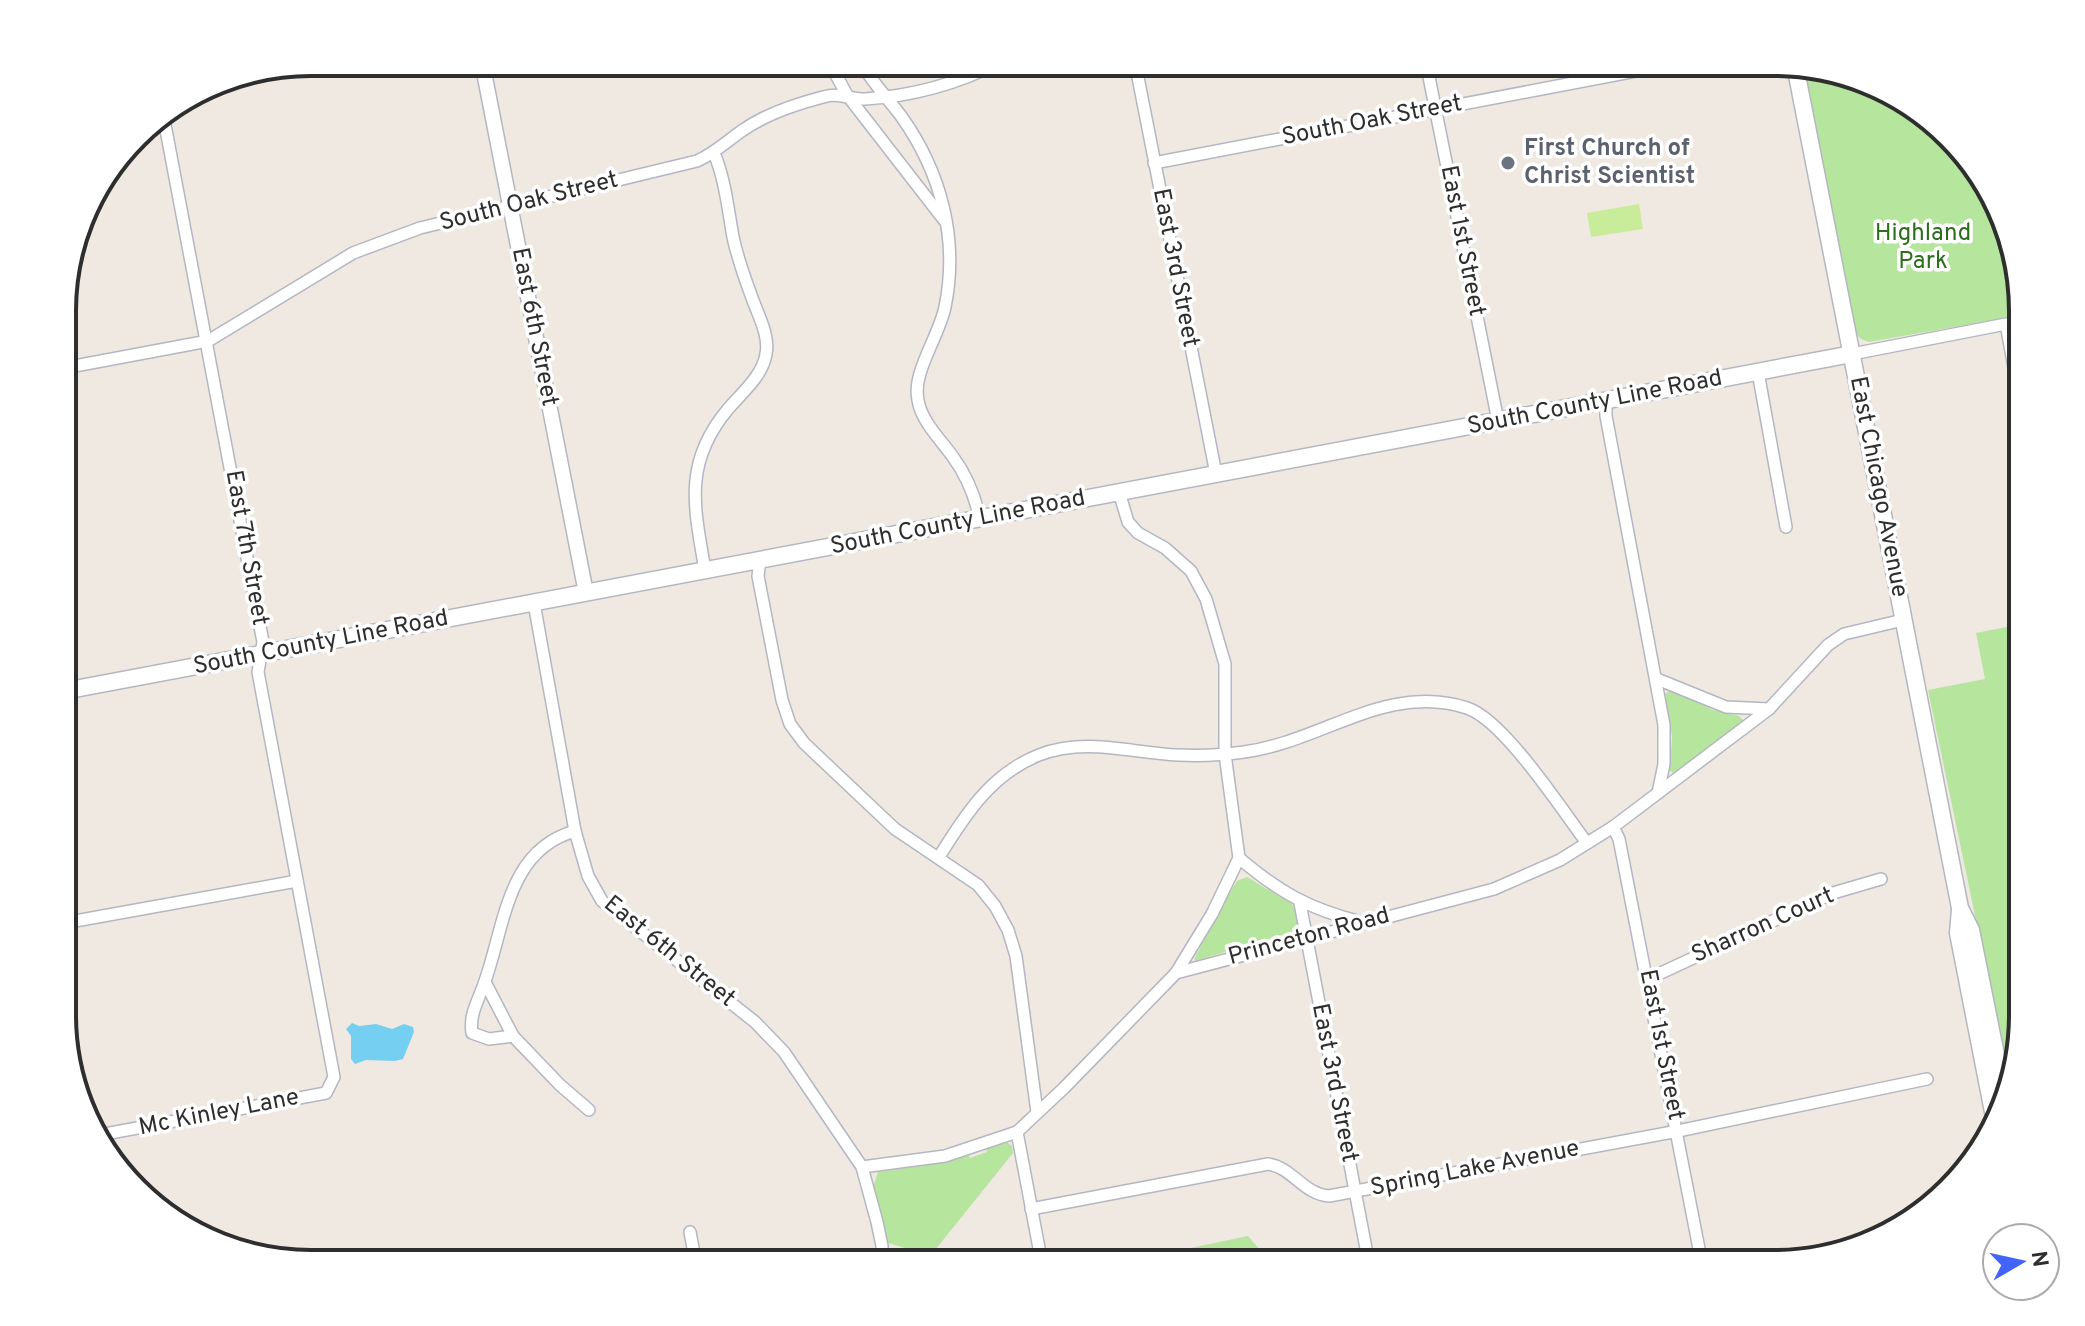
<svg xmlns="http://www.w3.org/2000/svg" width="2085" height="1326" viewBox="0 0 2085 1326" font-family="Overpass,sans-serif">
	<rect width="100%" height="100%" fill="#efe9e1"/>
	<g fill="#b6e59e">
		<path d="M1804 66 1839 71 1912 104 1989 186 2022 294V315L1869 342 1861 339 1856 334Z"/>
		<path d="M2022 624V1031L2008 1074 1928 690 1985 679 1976 633Z"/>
		<path d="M1672 690 1713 710 1739 716 1744 721 1678 775 1670 771 1672 737 1665 694Z"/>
		<path d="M1247 877 1292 904 1296 911 1299 930 1195 961V957L1232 889 1237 881Z"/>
		<path d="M1005 1141 1012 1146 1013 1153 931 1255 920 1261 908 1249 885 1242 873 1187 878 1172 927 1165 968 1152 970 1158 987 1152 985 1146Z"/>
		<path d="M1248 1236 1272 1264H1114Z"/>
	</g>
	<path fill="#c9ec9a" d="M1639 204 1643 229 1591 237 1587 213Z"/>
	<path fill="#75cff0" d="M352 1023 359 1026 376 1024 392 1029 404 1024 413 1027 414 1032 403 1059 395 1061 366 1060 355 1064 351 1059V1036L346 1029Z"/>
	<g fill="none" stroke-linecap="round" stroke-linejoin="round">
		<g stroke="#b4b7c1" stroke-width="14">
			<g id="minor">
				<path d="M829 62 847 95 944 220"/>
				<path d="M861 62C872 83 887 97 901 116 941 172 959 239 945 307 939 337 912 372 918 400 921 421 941 440 953 457 967 476 975 496 980 519"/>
				<path d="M1135 62 1216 474"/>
				<path d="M1426 62 1498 421"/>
				<path d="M1154 163 1683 62"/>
				<path d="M1852 354 2006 324 2022 411"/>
				<path d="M64 368 208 341 353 253 420 228 697 161C715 153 727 141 743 130 766 114 796 104 823 97 842 92 849 100 865 99 914 96 957 84 1000 62"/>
				<path d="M1758 372 1786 527"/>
				<path d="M1606 401V416L1664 725V764L1658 793"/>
				<path d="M1119 492 1128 522 1138 533 1165 548 1191 571 1206 599 1225 664V754L1239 858 1212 914 1176 973"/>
				<path d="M760 560 758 576 782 700 790 724 804 743 895 829 978 885 995 906 1008 930 1016 956 1037 1112"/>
				<path d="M705 570C694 506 683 463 728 409 742 393 763 375 766 354 770 335 757 313 751 295 744 276 737 256 733 237 728 209 725 179 714 153"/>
				<path d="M534 603 575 831 588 876 602 901 755 1022 784 1052 862 1167 877 1222 882 1246 881 1264"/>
				<path d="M1657 679 1726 707 1769 709 1828 645 1844 634 1903 620"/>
				<path d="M1613 827 1619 839 1702 1264"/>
				<path d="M939 857C965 815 991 774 1039 755 1085 737 1131 753 1178 755 1199 756 1223 755 1244 752 1321 742 1387 682 1467 708 1504 720 1562 810 1587 843"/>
				<path d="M1239 858C1279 892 1309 909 1361 922"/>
				<path d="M1300 903 1369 1264"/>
				<path d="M64 923 297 881"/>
				<path d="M1648 979 1833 893 1881 879"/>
				<path d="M485 982 513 1036 560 1085 589 1110"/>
				<path d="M513 1036 489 1039 472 1033C469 1013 479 1000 485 981 505 925 507 850 575 831"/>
				<path d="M1017 1132 1042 1264"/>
				<path d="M94 1136 326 1093 334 1077 258 672 263 642 163 114"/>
				<path d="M862 1167 945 1156 1017 1132 1064 1088 1176 973 1494 889 1560 860 1613 827 1769 709"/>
				<path d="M1031 1209 1268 1164C1292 1167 1303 1194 1329 1196L1678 1131 1927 1079"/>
				<path d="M690 1232 696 1264"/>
			</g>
		</g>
		<g stroke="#b4b7c1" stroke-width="17">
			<path id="tertiary" d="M482 62 586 593"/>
		</g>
		<g stroke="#b4b7c1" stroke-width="19">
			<g id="secondary">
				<path d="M1795 65 1960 908 1971 930 2003 1090"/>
				<path d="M64 691 1852 354"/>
				<path d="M1960 910 1958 933 1994 1117"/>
			</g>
		</g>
		<use href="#minor" stroke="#fff" stroke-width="11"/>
		<use href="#tertiary" stroke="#fff" stroke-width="14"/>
		<use href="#secondary" stroke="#fff" stroke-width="16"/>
	</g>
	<circle fill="#6b7280" stroke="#fff" stroke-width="3" cx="1508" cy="163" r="8"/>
	<g text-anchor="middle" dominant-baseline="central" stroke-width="7" stroke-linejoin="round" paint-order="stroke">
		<g font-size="24" fill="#2e2e2e" stroke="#fff">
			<text transform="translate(1372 121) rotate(-11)">South Oak Street</text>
			<text transform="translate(529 202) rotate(-14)">South Oak Street</text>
			<text transform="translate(1462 241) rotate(79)">East 1st Street</text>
			<text transform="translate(1175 268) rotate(79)">East 3rd Street</text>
			<text transform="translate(534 327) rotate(79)">East 6th Street</text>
			<text transform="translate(1595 403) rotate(-11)">South County Line Road</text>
			<text transform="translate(1878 487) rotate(79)">East Chicago Avenue</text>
			<text transform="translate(958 523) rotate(-11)">South County Line Road</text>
			<text transform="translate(246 548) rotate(80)">East 7th Street</text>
			<text transform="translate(321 643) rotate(-11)">South County Line Road</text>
			<text transform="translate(1763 926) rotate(-24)">Sharron Court</text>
			<text transform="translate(1309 937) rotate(-15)">Princeton Road</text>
			<text transform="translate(669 952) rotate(39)">East 6th Street</text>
			<text transform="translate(1661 1045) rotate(79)">East 1st Street</text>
			<text transform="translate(1334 1083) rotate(79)">East 3rd Street</text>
			<text transform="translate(219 1113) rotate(-11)">Mc Kinley Lane</text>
			<text transform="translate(1475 1169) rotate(-11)">Spring Lake Avenue</text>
		</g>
		<g font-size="24" font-weight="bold" fill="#5b616d" stroke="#fff" text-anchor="start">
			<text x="1524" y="149">First Church of<tspan x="1524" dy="28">Christ Scientist</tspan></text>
		</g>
		<g font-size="24" fill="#2c6e1b" stroke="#fff">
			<text x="1923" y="234">Highland<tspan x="1923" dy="28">Park</tspan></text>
		</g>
	</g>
	<path d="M0 0H2085V1326H0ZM311 76H1774A235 235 0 0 1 2009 311V1015A235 235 0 0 1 1774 1250H311A235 235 0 0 1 76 1015V311A235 235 0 0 1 311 76Z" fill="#fff" fill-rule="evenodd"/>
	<path fill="none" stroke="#2e2e2e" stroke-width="4" d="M311 76H1774A235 235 0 0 1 2009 311V1015A235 235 0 0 1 1774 1250H311A235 235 0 0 1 76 1015V311A235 235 0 0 1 311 76Z"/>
	<g transform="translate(2021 1262) rotate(81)"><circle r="38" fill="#ffffff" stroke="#ababab" stroke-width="2"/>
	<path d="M0-6L14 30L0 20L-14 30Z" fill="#4264fb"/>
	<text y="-12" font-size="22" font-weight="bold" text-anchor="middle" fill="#2e2e2e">N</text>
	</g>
</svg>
